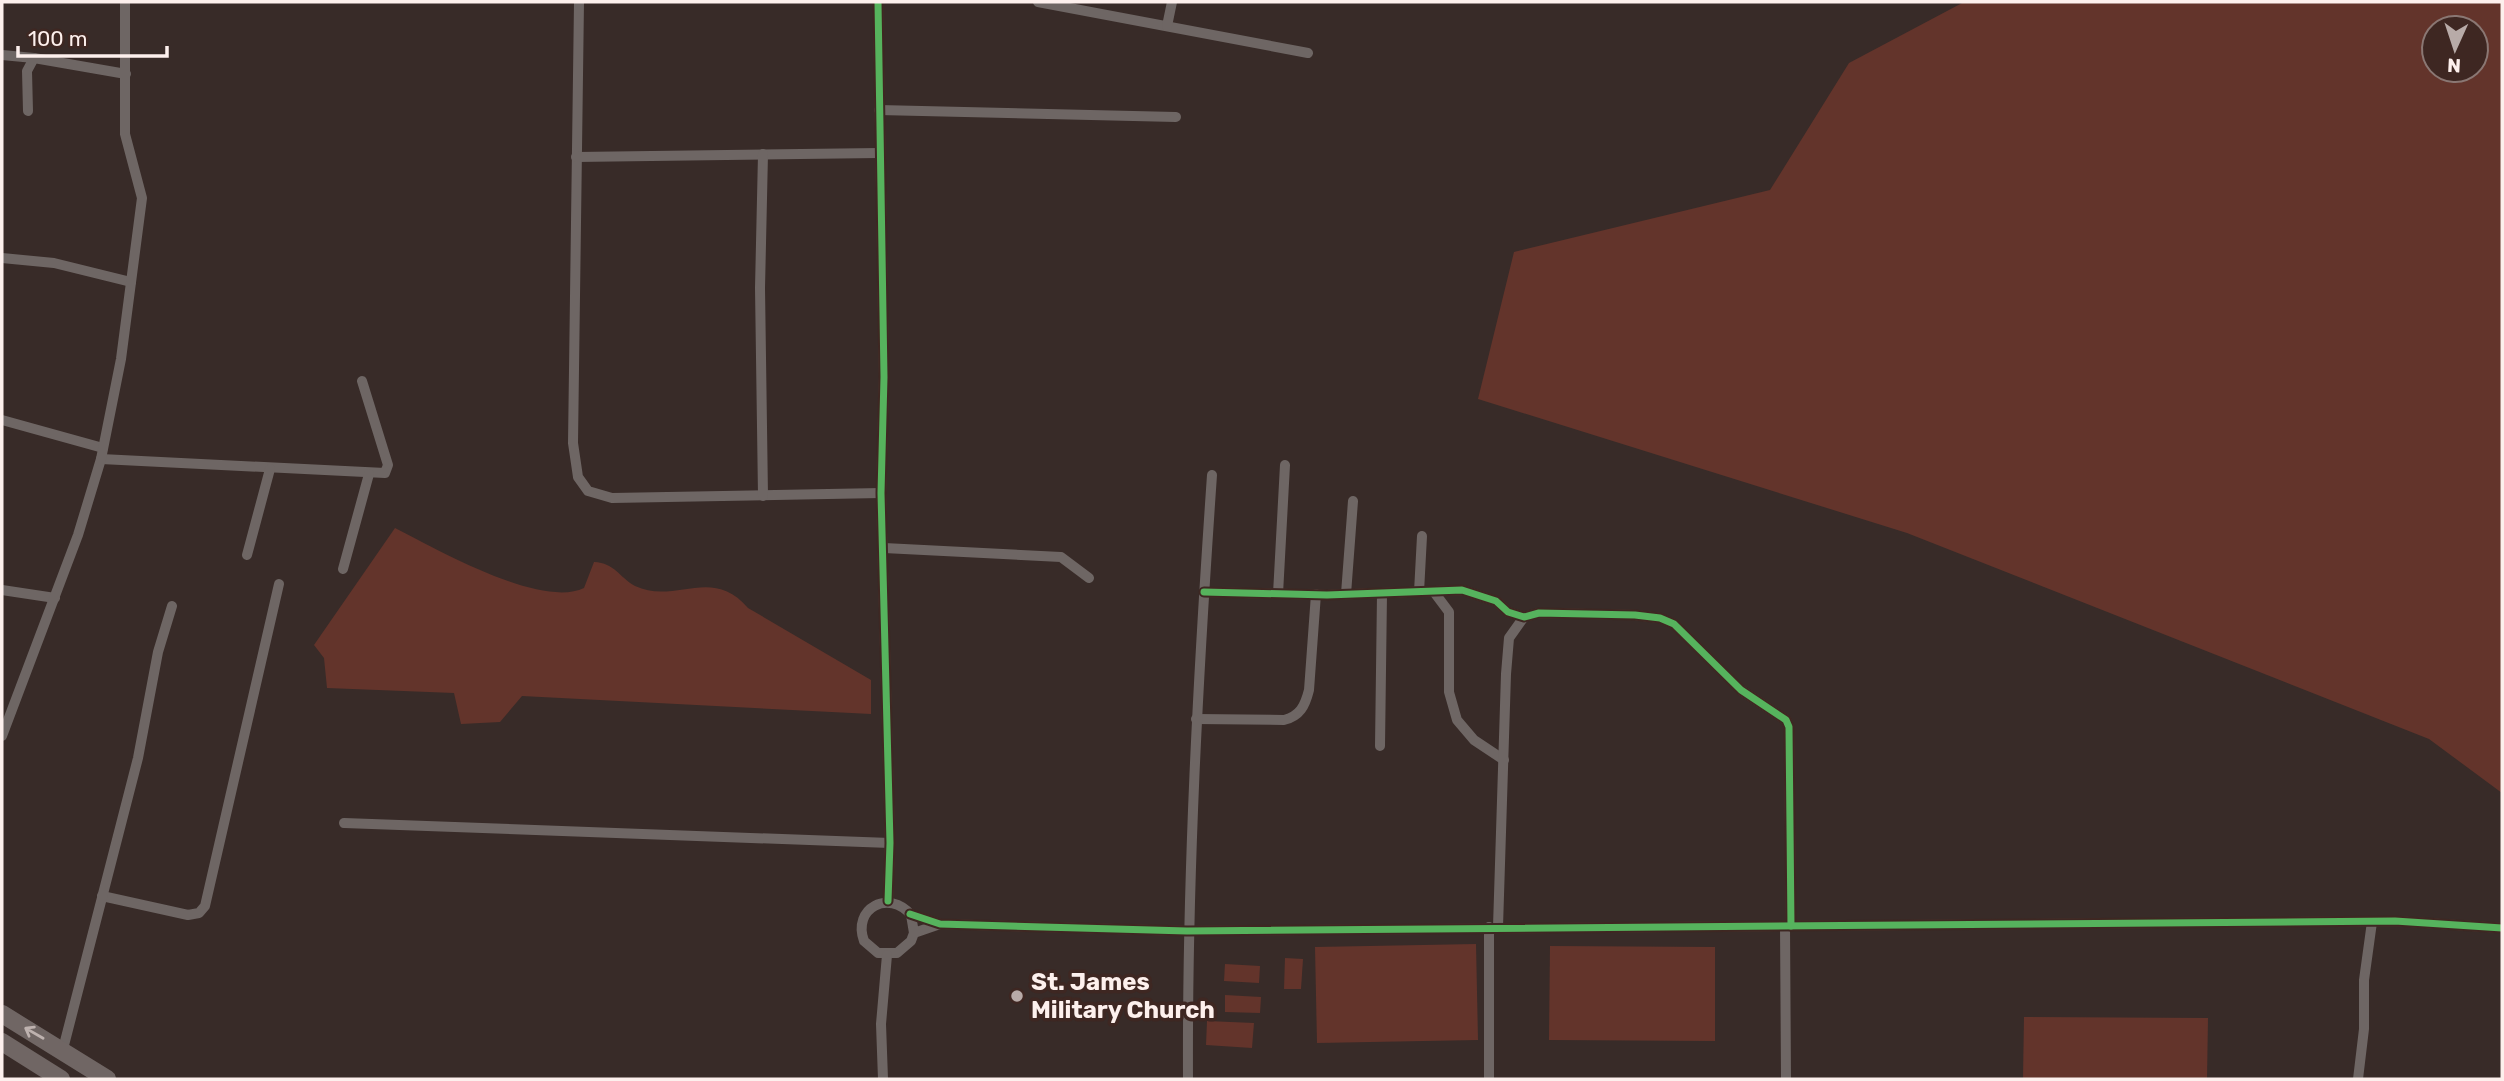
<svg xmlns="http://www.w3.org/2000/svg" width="2504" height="1081" viewBox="0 0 2504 1081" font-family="Rubik,sans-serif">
	<rect width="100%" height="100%" fill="#382b28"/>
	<g fill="#63342b" fill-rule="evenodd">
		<path d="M1964 2H2502V793L2429 739 1907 533 1478 399 1514 252 1770 190 1849 63ZM2476 28V70H2434V28Z"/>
		<path d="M395 528C436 549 541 609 584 588L594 562C615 563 619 577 635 586 675 605 712 565 748 608L871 680V714L522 696 500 722 461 724 454 693 327 688 324 658 314 645Z"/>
		<path d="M1476 944 1478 1040 1317 1043 1315 947Z"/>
		<path d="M1550 946 1715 947V1041L1549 1040Z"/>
		<path d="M1285 958 1303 959 1301 989H1284Z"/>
		<path d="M1225 964 1260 966 1259 983 1224 981Z"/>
		<path d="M1225 995 1261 997 1260 1013 1225 1012Z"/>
		<path d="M2024 1017 2208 1018 2207 1079H2023Z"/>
		<path d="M1207 1021 1254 1023 1252 1048 1206 1045Z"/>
	</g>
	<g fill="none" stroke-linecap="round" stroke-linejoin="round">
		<g stroke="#6e6664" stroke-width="10">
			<path d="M579 2 573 443 578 477 588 491 612 498 881 493"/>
			<path d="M878 2 884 377 881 493 890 843 888 901"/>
			<path d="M1038 2 1308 53"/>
			<path d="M1167 26 1172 2"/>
			<path d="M2 55 34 58"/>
			<path d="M879 110 1176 117"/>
			<path d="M28 111 27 71 34 58 126 74"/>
			<path d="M576 157 879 153"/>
			<path d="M2 258 54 263 131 282"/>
			<path d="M2 420 103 448"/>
			<path d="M101 459 385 473 388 465 362 381"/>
			<path d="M763 496 760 288 763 154"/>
			<path d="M884 548 1061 557 1089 578"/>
			<path d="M247 555 270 469"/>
			<path d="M343 569 369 474"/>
			<path d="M2 590 55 598"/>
			<path d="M1204 592 1327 595 1462 590 1496 601 1508 612 1524 617 1539 613 1635 615 1660 618 1674 624 1741 690 1786 720 1789 727 1791 926"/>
			<path d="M1419 592 1422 536"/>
			<path d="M1434 592 1449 612V692L1457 720 1474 740 1504 760"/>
			<path d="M1278 594 1285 465"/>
			<path d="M1346 594 1353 501"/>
			<path d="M1196 719 1284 720C1300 716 1305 706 1309 690L1316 594"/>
			<path d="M2 736 78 535 101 459 121 359 142 198 125 134V2"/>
			<path d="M1380 746 1382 594"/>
			<path d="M344 823 890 843"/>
			<path d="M102 896 188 915 199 913 205 906 279 584"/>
			<path d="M910 914 940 924 1187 931 2395 921 2502 928"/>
			<path d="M1785 926 1786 1079"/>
			<path d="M1489 927V1079"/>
			<path d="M1498 927 1506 674 1509 638 1524 617"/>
			<path d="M914 933 911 915C889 889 852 908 864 941L878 953H897L911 941 914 933 940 924"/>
			<path d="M63 1049 138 758 158 652 172 606"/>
			<path d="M883 1079 881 1024 887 955"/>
			<path d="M1188 1079C1187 877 1198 677 1212 475"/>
			<path d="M2358 1079 2364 1029V980L2372 922"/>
		</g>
		<g stroke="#706664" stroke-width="18">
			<path d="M2 1014 107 1079"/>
			<path d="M2 1042 61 1079"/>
		</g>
		<g stroke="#3e2722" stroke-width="11">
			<g id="cycleway">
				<path d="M878 2 884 377 881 493 890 843 888 901"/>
				<path d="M1204 592 1327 595 1462 590 1496 601 1508 612 1524 617 1539 613 1635 615 1660 618 1674 624 1741 690 1786 720 1789 727 1791 926"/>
				<path d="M910 914 940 924 1187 931 2395 921 2502 928"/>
			</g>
		</g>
		<use href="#cycleway" stroke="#56b35d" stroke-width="7"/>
	</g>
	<defs><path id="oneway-shaft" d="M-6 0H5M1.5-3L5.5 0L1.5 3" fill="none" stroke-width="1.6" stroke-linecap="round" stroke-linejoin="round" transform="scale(1.75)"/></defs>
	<use stroke="#beb2af" href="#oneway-shaft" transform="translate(34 1033) rotate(-150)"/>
	<circle fill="#b8aba8" stroke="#3e2722" stroke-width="2.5" cx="1017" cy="996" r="7"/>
	<g text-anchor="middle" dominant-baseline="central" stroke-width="7" stroke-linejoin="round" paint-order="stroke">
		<g font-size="24" font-weight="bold" fill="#fdf0ed" stroke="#3e2722" text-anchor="start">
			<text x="1031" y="982">St. James<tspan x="1031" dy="28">Military Church</tspan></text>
		</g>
	</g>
	<rect width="2504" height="1081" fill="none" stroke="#fdf0ed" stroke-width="7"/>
	<g transform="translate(2455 49) rotate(183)"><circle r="33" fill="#3e2722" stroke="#8a7773" stroke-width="2"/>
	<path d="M0-5L12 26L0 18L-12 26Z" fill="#b8aba8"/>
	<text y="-10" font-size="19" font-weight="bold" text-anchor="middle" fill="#fdf0ed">N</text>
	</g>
	<path d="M18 46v10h149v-10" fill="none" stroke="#fdf0ed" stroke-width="3.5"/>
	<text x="28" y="46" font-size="21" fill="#fdf0ed" stroke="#3e2722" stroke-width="5" paint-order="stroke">100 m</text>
</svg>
